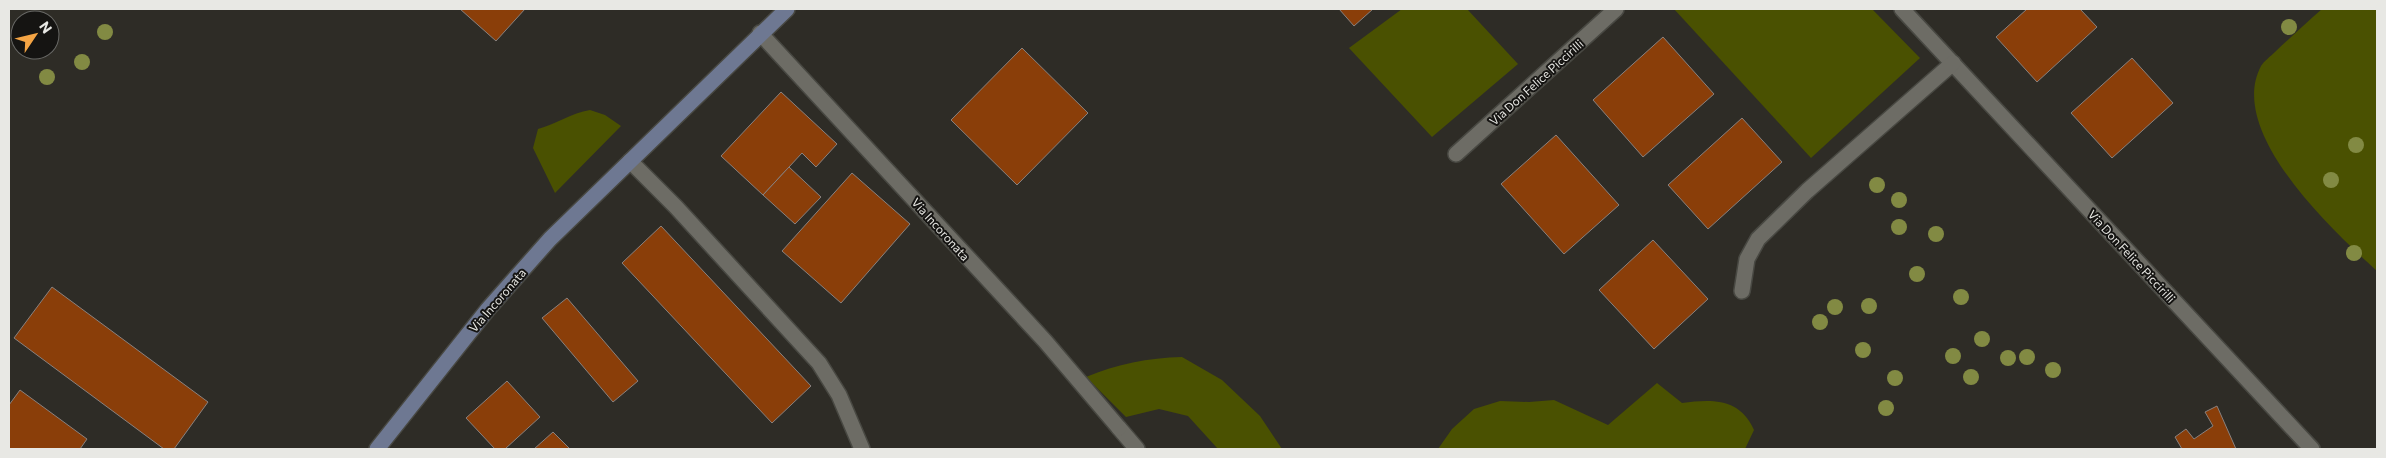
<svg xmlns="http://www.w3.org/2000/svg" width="2386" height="458" viewBox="0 0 2386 458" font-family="Commissioner,sans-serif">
	<rect width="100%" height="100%" fill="#2e2c26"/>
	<g fill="#4a5101">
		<path d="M1402 9H1467L1518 64 1432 137 1349 48Z"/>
		<path d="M1674 9H1872L1920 58 1811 158Z"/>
		<path d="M2322 9H2377V271C2333 231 2226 132 2261 66 2264 61 2271 56 2275 52 2290 38 2306 23 2322 9Z"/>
		<path d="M590 110 605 115 621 126 555 193 533 148 538 129C557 124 571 113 590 110Z"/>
		<path d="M1182 357 1222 380 1260 416 1282 449H1218L1188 416 1159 409 1126 417 1086 377C1117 364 1148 358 1182 357Z"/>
		<path d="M1657 383 1682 403C1712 399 1740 398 1754 430L1745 449H1438L1452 429 1474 409 1500 401 1529 402 1554 400 1608 425Z"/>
	</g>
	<g fill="#8a3e09" stroke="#89817e">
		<path d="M460 9H525L496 41Z"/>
		<path d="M1339 9H1373L1354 26Z"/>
		<path d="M2027 9H2080L2097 27 2037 82 1996 37Z"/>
		<path d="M1663 37 1714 94 1643 157 1593 100Z"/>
		<path d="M1022 48 1088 113 1017 185 951 120Z"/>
		<path d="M2132 58 2173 103 2112 158 2071 113Z"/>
		<path d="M781 92 837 144 816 167 802 153 763 195 721 156Z"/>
		<path d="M1742 118 1782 162 1708 229 1668 185Z"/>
		<path d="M1556 135 1619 205 1564 254 1501 184Z"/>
		<path d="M789 167 821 197 795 224 763 195Z"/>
		<path d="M852 173 910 224 841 303 782 251Z"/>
		<path d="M661 226 811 386 772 423 622 263Z"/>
		<path d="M1653 240 1708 299 1654 349 1599 290Z"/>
		<path d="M52 287 208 402 174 449H164L14 338Z"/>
		<path d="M567 298 638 381 613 402 542 318Z"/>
		<path d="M507 381 540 417 505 449H495L466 418Z"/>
		<path d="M20 390 87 439 80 449H9V405Z"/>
		<path d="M2217 406 2236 449H2182L2175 437 2186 429 2194 439 2213 426 2205 412Z"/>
		<path d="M553 432 570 449H534Z"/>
	</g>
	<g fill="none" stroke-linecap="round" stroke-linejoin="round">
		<g stroke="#484842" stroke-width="18">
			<path id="lane" d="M1119 428 1137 449"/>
		</g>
		<g stroke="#484842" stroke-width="18">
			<g id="street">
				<path d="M1902 9 2312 449"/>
				<path d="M760 33 1045 341 1119 428"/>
				<path d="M1456 154 1616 9"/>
				<path d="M630 161 676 207 819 363 839 395 862 449"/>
				<path d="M1742 291 1747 259 1758 239 1807 191 1953 63"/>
			</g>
		</g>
		<g stroke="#484842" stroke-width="18">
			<path id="secondary" d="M377 449 488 309 550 239 787 9"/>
		</g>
		<use href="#lane" stroke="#6d6c65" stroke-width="15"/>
		<use href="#street" stroke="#6d6c65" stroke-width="15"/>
		<use href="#secondary" stroke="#6e7892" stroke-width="15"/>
	</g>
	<g fill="#828a43">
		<circle cx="2289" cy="27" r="8"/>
		<circle cx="105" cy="32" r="8"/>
		<circle cx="82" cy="62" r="8"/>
		<circle cx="47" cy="77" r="8"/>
		<circle cx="2356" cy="145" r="8"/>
		<circle cx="2331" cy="180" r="8"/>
		<circle cx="1877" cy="185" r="8"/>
		<circle cx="1899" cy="200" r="8"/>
		<circle cx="1899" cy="227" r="8"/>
		<circle cx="1936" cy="234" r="8"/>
		<circle cx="2354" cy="253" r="8"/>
		<circle cx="1917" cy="274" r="8"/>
		<circle cx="1961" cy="297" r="8"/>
		<circle cx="1869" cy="306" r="8"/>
		<circle cx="1835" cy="307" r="8"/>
		<circle cx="1820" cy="322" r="8"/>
		<circle cx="1982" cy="339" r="8"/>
		<circle cx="1863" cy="350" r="8"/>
		<circle cx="1953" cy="356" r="8"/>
		<circle cx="2027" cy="357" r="8"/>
		<circle cx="2008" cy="358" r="8"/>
		<circle cx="2053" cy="370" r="8"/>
		<circle cx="1971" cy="377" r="8"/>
		<circle cx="1895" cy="378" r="8"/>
		<circle cx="1886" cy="408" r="8"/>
	</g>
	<g text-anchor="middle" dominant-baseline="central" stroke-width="4" stroke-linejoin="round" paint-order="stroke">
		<g font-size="12" fill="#e8e8e4" stroke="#151412">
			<text transform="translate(1536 82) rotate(-42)">Via Don Felice Piccirilli</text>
			<text transform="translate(941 229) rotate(48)">Via Incoronata</text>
			<text transform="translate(2132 256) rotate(47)">Via Don Felice Piccirilli</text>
			<text transform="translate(497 300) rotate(-49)">Via Incoronata</text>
		</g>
	</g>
	<rect width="2386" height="458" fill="none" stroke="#e8e8e4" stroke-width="20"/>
	<g transform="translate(35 35) rotate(55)"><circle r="24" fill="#151412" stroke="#696966"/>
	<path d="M0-4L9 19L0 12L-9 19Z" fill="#f4a444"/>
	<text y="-8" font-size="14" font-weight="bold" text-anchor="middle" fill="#e8e8e4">N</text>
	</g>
</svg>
